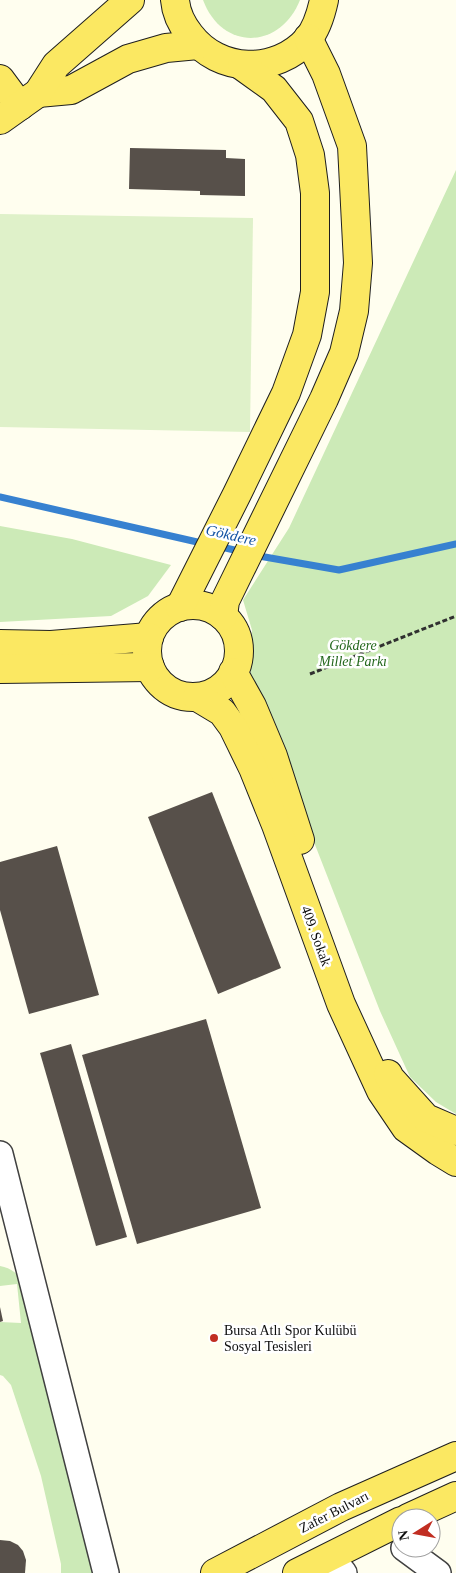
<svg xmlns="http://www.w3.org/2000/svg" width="456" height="1573" viewBox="0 0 456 1573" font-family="Georgia,serif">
	<rect width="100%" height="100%" fill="#fffeef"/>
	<g fill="#cceab7">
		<path d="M203 0H300C280 50 222 51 203 0Z"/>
		<path d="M456 170V1114L436 1102 410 1077 380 1011 251 681 250 660 252 630 243 600 289 528Z"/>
		<path d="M0 526 72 539 171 565 148 596 111 616 0 622Z"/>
		<path d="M0 1266C26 1271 27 1295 34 1317L93 1573H61V1564L41 1476 11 1385 3 1376 0 1375V1322L21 1323 17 1284 0 1286Z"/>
	</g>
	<path fill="#dff1c9" d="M0 214 253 218 250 432 0 427Z"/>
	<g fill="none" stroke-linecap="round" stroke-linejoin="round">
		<g stroke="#3781d0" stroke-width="7">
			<path d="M0 497 206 544"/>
			<path d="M217 546 243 552"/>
			<path d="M253 555 339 570 456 544"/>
		</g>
	</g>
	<g fill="#57504a">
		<path d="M130 148 226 150V158L245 159V196L200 195V191L129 189Z"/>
		<path d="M212 792 281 968 218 994 148 817Z"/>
		<path d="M57 846 99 995 29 1014 0 910V862Z"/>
		<path d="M206 1019 261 1208 137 1244 82 1055Z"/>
		<path d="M71 1044 127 1237 96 1246 40 1053Z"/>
		<path d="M0 1307 3 1321 0 1322Z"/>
		<path d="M0 1540 10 1541 18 1545 23 1551 26 1560 25 1573H0Z"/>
	</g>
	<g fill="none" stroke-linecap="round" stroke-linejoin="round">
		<g stroke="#414141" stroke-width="28">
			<g id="minor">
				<path d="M0 1154 106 1573"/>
				<path d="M404 1548 438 1573"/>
				<path d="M331 1557 344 1573"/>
			</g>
		</g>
		<g stroke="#1f1f1f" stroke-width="30">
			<g id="major">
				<path d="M175 0C176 13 182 25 190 35 219 73 276 75 308 39 317 28 321 14 324 0"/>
				<path d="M0 79 20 106"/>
				<path d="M38 93 71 90 128 59 166 48 198 45"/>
				<path d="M0 120 38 93 56 65 130 0"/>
				<circle cx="193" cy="651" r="46"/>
				<path d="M180 607 237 494 286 393 307 335 315 292V193L310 155 299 121 274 89 242 66"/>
				<path d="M223 616 225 601 324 399 344 353 354 311 358 263 352 146 326 74 308 38"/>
				<path d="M0 644 51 645 149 637"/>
				<path d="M0 669 150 667"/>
				<path d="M233 672 252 706 273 756 300 840"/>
				<path d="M197 697 222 712 233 727 253 768 276 825 341 1004 381 1091 406 1128 438 1151 456 1162"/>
				<path d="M388 1074 390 1078 426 1118 456 1131"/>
				<path d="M408 1518 456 1496"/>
				<path d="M215 1573 341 1507 456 1456"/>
				<path d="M297 1573 401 1521"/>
			</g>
		</g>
		<path stroke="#303030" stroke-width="3" stroke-dasharray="5 2.5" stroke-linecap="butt" d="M310 674 456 616"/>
		<use href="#minor" stroke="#fff" stroke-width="25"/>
		<use href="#major" stroke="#fbe862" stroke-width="28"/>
	</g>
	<circle fill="#c12e22" stroke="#fff" stroke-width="2" cx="214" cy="1338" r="5"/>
	<g text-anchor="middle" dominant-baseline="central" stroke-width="5" stroke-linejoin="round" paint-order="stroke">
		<g font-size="14" font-style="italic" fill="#23671c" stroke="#fff">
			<text x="353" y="645">Gökdere<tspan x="353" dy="16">Millet Parkı</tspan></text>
		</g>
		<g font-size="14" fill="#0e0e0e" stroke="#fff">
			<text transform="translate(316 936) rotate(70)">409. Sokak</text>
			<text transform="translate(334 1512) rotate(-27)">Zafer Bulvarı</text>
		</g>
		<g font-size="14" fill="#0e0e0e" stroke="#fff" text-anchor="start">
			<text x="224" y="1330">Bursa Atlı Spor Kulübü<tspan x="224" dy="16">Sosyal Tesisleri</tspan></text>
		</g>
		<g font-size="15" font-style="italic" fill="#1453a3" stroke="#fff">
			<text transform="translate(231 535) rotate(13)">Gökdere</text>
		</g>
	</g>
	<g transform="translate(416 1533) rotate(259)"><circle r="24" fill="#ffffff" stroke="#9f9f9f"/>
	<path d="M0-4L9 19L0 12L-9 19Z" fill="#c12e22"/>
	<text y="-8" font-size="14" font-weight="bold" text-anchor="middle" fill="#0e0e0e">N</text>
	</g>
</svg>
